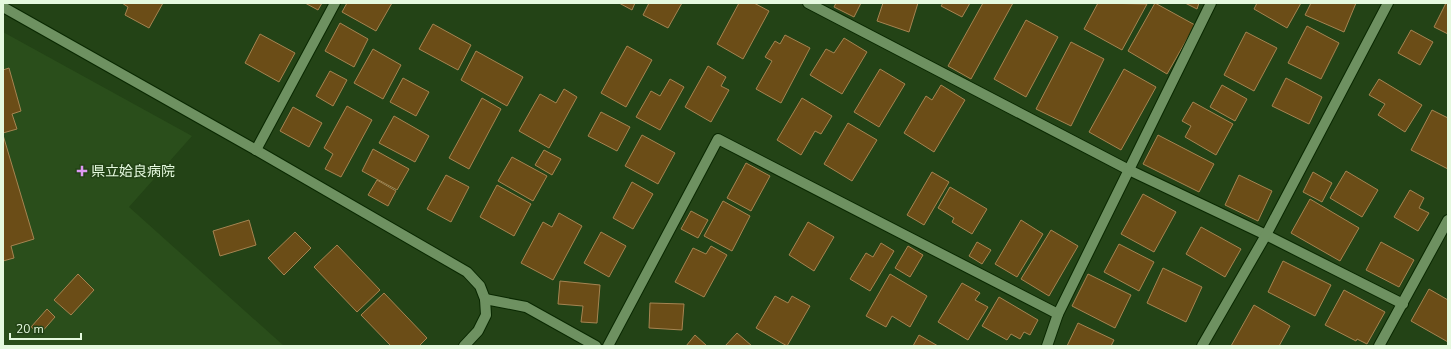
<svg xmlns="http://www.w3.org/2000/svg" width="1451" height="349" viewBox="0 0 1451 349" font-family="'Nunito Sans','Noto Sans JP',sans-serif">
	<rect width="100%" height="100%" fill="#234316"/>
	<path fill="#2a4e1b" d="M3 32 192 136 129 207 284 346H3Z"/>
	<g fill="#6b4d17" stroke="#a58451">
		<path d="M122 3H163L149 28 125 15 128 7Z"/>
		<path d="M305 3H322L318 10Z"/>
		<path d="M347 3H392L376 31 342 12Z"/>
		<path d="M619 3H635L632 10Z"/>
		<path d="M649 3H682L668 28 643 15Z"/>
		<path d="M739 3H754L769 11 743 59 717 44Z"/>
		<path d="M836 3H861L854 17 834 7Z"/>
		<path d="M883 3H918L909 32 877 21Z"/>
		<path d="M943 3H970L962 17 941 6Z"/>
		<path d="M983 3H1013L971 79 948 66Z"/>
		<path d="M1098 3 1147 4 1122 50 1084 29Z"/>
		<path d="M1155 3 1195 25 1167 74 1128 51Z"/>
		<path d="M1185 3H1199L1197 9Z"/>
		<path d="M1257 3H1301L1287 28 1254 9Z"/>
		<path d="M1311 3H1356L1344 32 1305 15Z"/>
		<path d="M1446 3H1448V34L1434 27Z"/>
		<path d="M1026 20 1058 37 1026 97 994 79Z"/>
		<path d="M340 23 368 39 354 67 325 51Z"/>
		<path d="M433 24 471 45 458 70 419 49Z"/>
		<path d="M1307 26 1339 43 1321 79 1288 63Z"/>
		<path d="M1411 30 1433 42 1420 65 1398 53Z"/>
		<path d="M1246 32 1277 48 1254 91 1224 75Z"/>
		<path d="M260 34 295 53 279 82 245 63Z"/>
		<path d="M785 35 810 48 781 103 756 89 772 61 765 57 775 41 780 44Z"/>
		<path d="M844 38 867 52 842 94 810 75 826 49 834 53Z"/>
		<path d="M1071 42 1104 59 1071 126 1036 109Z"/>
		<path d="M627 46 652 60 626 107 601 93Z"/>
		<path d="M373 49 401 65 383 99 354 83Z"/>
		<path d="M476 51 523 77 507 106 461 80Z"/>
		<path d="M708 66 726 77 721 86 729 90 711 122 685 107Z"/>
		<path d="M9 68 21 111 12 114 17 129 3 133V70Z"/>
		<path d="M880 69 905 84 879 127 854 112Z"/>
		<path d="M1124 69 1156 87 1121 150 1089 132Z"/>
		<path d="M330 71 347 80 333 106 316 96Z"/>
		<path d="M403 78 429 92 416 116 390 102Z"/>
		<path d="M1286 78 1322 97 1309 124 1272 106Z"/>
		<path d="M670 79 684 87 660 130 636 117 651 91 660 96Z"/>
		<path d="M1379 79 1422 105 1405 132 1378 115 1385 104 1369 95Z"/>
		<path d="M941 85 965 100 934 152 904 133 926 96 932 100Z"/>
		<path d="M1222 85 1247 99 1235 121 1210 107Z"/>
		<path d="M564 89 577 97 549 148 519 131 540 94 556 103Z"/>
		<path d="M482 98 501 109 469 169 449 158Z"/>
		<path d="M802 98 832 116 821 134 815 131 801 155 777 140Z"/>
		<path d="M1193 102 1233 124 1216 155 1185 137 1191 126 1182 121Z"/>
		<path d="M347 106 372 120 341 177 325 169 333 154 324 148Z"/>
		<path d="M293 107 322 123 309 147 280 131Z"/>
		<path d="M1432 110 1448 118V169L1411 150Z"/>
		<path d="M601 112 630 127 617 151 588 136Z"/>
		<path d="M394 116 429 136 415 162 379 143Z"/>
		<path d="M848 123 877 140 852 181 824 164Z"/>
		<path d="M3 135 34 239 11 246 14 258 3 261Z"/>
		<path d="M642 135 675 153 658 184 625 166Z"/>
		<path d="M1158 135 1214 164 1199 192 1143 164Z"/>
		<path d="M373 149 409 169 397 190 362 171Z"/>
		<path d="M544 150 561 159 552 175 535 165Z"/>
		<path d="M512 157 547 176 533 201 498 181Z"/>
		<path d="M746 163 770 176 751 211 727 198Z"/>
		<path d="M1346 171 1378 190 1362 217 1330 198Z"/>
		<path d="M932 172 949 182 924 225 907 215Z"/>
		<path d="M1313 172 1332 183 1322 202 1303 192Z"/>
		<path d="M446 175 469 187 451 222 427 209Z"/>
		<path d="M1239 175 1272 191 1258 221 1225 205Z"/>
		<path d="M377 180 396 191 388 206 368 195Z"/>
		<path d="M632 182 653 194 633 229 613 218Z"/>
		<path d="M497 185 531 204 514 236 480 217Z"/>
		<path d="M950 187 987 209 972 234 952 222 954 218 938 208Z"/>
		<path d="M1410 190 1424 198 1419 208 1429 213 1418 231 1394 217Z"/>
		<path d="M1143 194 1176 212 1154 252 1121 234Z"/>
		<path d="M1310 199 1359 228 1340 261 1291 233Z"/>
		<path d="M723 201 750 216 732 251 704 236Z"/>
		<path d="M691 211 708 220 698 238 681 229Z"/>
		<path d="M559 213 582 226 553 280 521 263 543 222 552 227Z"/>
		<path d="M249 220 256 245 220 256 213 231Z"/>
		<path d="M1021 220 1043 234 1017 277 995 264Z"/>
		<path d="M808 222 834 237 814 271 789 255Z"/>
		<path d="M1201 227 1241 249 1225 277 1186 254Z"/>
		<path d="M1051 230 1078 246 1049 296 1021 279Z"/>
		<path d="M295 232 311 248 284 275 268 258Z"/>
		<path d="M601 232 626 246 609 277 584 263Z"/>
		<path d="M977 242 991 250 982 264 969 256Z"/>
		<path d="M1381 242 1414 260 1399 287 1366 270Z"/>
		<path d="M881 243 894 251 870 291 850 279 866 253 873 257Z"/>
		<path d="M1119 244 1154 262 1139 291 1104 272Z"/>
		<path d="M337 245 380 290 357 312 314 267Z"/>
		<path d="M711 246 727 255 704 297 675 282 693 248 706 254Z"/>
		<path d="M908 246 923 255 910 277 895 268Z"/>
		<path d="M1283 261 1331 285 1315 316 1268 292Z"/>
		<path d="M1163 268 1202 287 1186 322 1147 303Z"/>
		<path d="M78 274 94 290 71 315 54 300Z"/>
		<path d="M890 274 927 296 910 327 892 316 886 327 866 316Z"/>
		<path d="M1088 274 1131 295 1115 328 1072 306Z"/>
		<path d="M560 281 600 285 597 323 581 322 583 306 558 304Z"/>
		<path d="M962 283 980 293 975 300 988 307 968 340 938 322Z"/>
		<path d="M1429 289 1448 300V342L1411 321Z"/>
		<path d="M1344 290 1385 312 1367 344 1357 339 1356 341 1325 325Z"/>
		<path d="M384 293 427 338 419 346H391L361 315Z"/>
		<path d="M775 296 788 303 792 296 810 306 787 346 756 328Z"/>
		<path d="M999 297 1038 320 1030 335 1024 332 1020 339 1011 334 1007 340 982 326Z"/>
		<path d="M650 303 684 304 682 330 649 328Z"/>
		<path d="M1254 305 1290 326 1279 346H1231Z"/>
		<path d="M47 309 55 317 40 334 31 327Z"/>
		<path d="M1078 323 1114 340 1111 346H1067Z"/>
		<path d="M737 333 752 346H725Z"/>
		<path d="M695 335 707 346H686Z"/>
		<path d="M919 335 938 346H913Z"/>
	</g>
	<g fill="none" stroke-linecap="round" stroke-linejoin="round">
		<g stroke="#092800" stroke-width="12">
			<g id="minor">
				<path d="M808 3 1129 170 1266 235 1403 304"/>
				<path d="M3 7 256 150 467 272 480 286 485 299 486 315 478 331 464 346"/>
				<path d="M256 150 335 3"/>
				<path d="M485 299 526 307 596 346"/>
				<path d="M608 346 718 139 1058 314"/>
				<path d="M1047 346 1058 314 1211 3"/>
				<path d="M1202 346 1266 235 1388 3"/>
				<path d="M1379 346 1448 220"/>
			</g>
		</g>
		<use href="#minor" stroke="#6e9161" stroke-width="10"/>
	</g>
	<path fill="#dd99f3" stroke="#234316" stroke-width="1.5" d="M80 165h4v4h4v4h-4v4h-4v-4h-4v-4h4z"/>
	<g text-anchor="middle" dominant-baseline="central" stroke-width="3.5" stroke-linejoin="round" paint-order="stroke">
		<g font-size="14" fill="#e5f9df" stroke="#234316" text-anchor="start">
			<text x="91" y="171">県立姶良病院</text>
		</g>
	</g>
	<rect width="1451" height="349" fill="none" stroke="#e5f9df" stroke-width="8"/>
	<path d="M10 333v6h71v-6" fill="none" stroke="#e5f9df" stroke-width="2"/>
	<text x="16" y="333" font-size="12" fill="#e5f9df" stroke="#234316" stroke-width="3" paint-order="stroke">20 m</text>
</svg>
